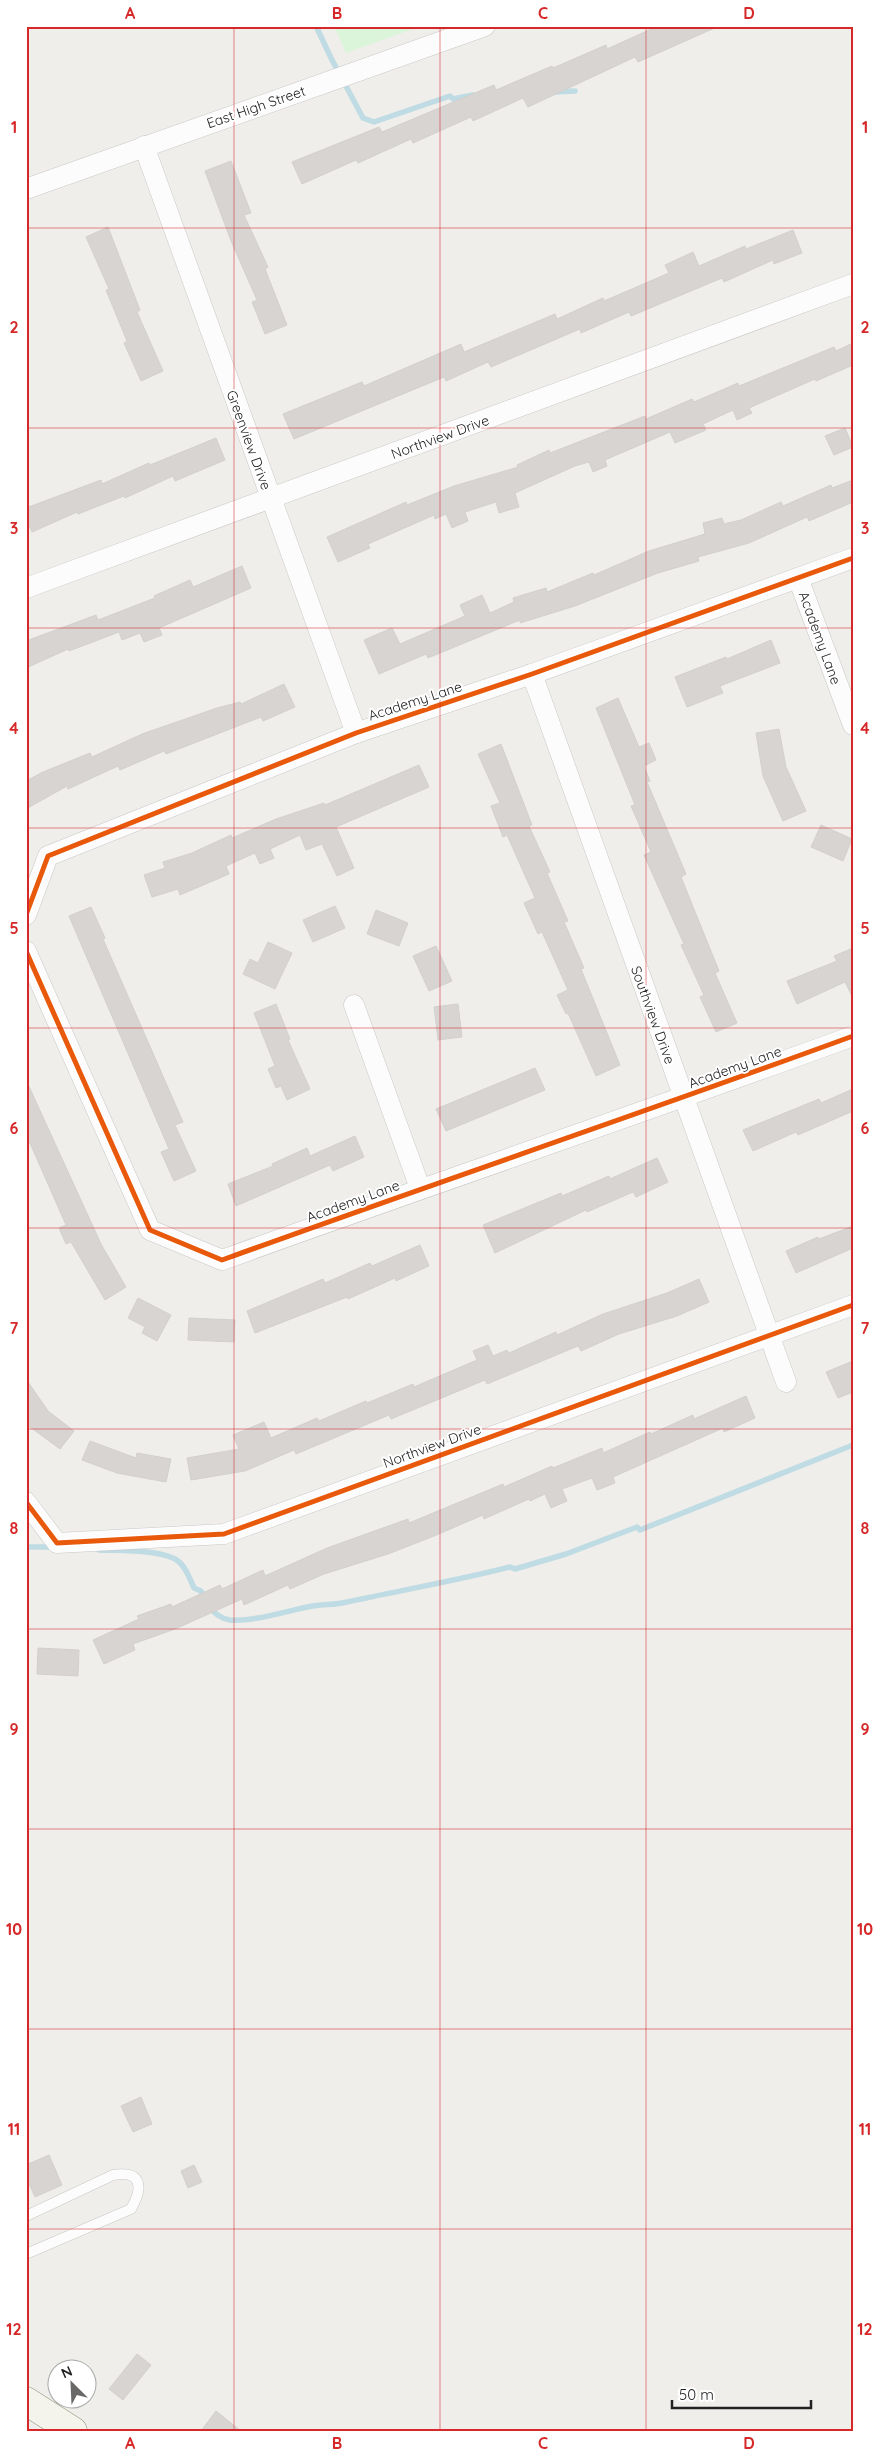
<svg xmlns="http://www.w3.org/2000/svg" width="879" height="2457" viewBox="0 0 879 2457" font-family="Quicksand,sans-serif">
	<rect width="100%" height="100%" fill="#f0eeeb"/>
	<path fill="#daf5da" d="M334 26H421L346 53Z"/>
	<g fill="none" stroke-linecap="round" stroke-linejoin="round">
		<g stroke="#bfdbe3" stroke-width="5.5">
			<path d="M316 26 331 58 363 118 374 122 450 96 453 99 473 95"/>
			<path d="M554 92 575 91"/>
			<path d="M26 1547H55"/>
			<path d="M99 1550C118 1551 163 1549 178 1561 186 1567 190 1579 194 1588L201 1591 205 1598"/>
			<path d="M209 1606C213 1613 222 1619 230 1620 255 1622 289 1610 313 1606 324 1604 336 1605 347 1602 402 1590 456 1581 510 1567L515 1569 566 1554 637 1527 640 1530 853 1445"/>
		</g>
	</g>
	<g fill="#d7d4d2" stroke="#d3d0cc">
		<path d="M658 26H719L638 62 635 57 528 107 523 98 473 121 471 117 413 143 411 139 358 163 356 160 302 184 292 162 379 127 382 132 494 85 496 90 552 66 553 68 606 45 607 49Z"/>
		<path d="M231 161 251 213 244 215 268 267 265 269 287 325 265 334 252 302 257 300 231 241 205 171Z"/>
		<path d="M108 227 140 310 137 312 163 371 141 381 124 343 127 341 106 290 109 289 86 237Z"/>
		<path d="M793 230 802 253 774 264 773 260 724 282 722 278 631 316 629 312 581 333 580 329 491 367 488 362 446 381 444 377 294 439 283 414 362 382 364 386 461 344 464 352 555 314 557 319 603 298 604 301 669 273 665 265 693 252 699 266 745 246 746 249Z"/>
		<path d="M853 343V365L816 381 815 379 749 408 752 413 737 420 733 410 703 424 706 430 675 443 670 432 605 460 607 466 593 472 589 462 575 466 515 493 519 507 499 513 496 502 465 512 468 521 452 528 446 514 435 519 434 515 368 544 370 548 338 562 327 537 406 502 407 505 454 486 518 467 517 465 549 450 550 453 645 416 646 419 692 399 694 402 738 383 739 386 834 347 836 351Z"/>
		<path d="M845 428 853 447 834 455 825 436Z"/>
		<path d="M216 438 225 460 175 481 173 476 125 498 124 496 78 514 77 512 32 532 26 518V508L101 480 102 484 149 463 150 465Z"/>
		<path d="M853 480V502L809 521 807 517 749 543 698 557 699 561 658 573 575 606 520 623V620L428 658 426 654 379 674 364 640 392 628 400 644 465 616 460 605 482 595 490 613 514 602 513 598 546 588 547 592 593 573 594 575 649 551 705 534 703 523 722 518 724 524 741 520 781 502 783 506 831 485 832 488Z"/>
		<path d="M242 566 251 588 159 628 162 635 144 642 140 633 122 640 119 632 69 651 68 649 26 668V641L96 615 98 620 155 598 154 596 190 580 193 587Z"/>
		<path d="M771 640 780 663 720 686 723 693 687 707 675 677 726 657 727 659Z"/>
		<path d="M284 684 295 707 263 721 261 717 166 754 164 751 120 770 118 766 68 789 67 786 26 809V781L43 772 90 753 92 757 142 734 217 708 240 702 241 704Z"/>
		<path d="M618 698 639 747 649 743 656 760 644 766 650 781 647 782 686 874 681 877 719 971 715 973 737 1023 716 1032 700 997 704 995 681 945 684 944 644 855 651 852 631 806 635 805 596 708Z"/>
		<path d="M779 729 786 767 806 811 783 821 763 776 756 733Z"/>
		<path d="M501 744 532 825 529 826 550 872 547 873 568 921 564 922 584 968 581 969 620 1065 596 1076 568 1013 566 1014 557 995 568 990 542 932 538 934 524 903 535 898 507 835 503 837 491 806 500 803 478 754Z"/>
		<path d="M419 765 429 787 336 827 354 868 337 876 322 844 306 850 300 835 270 849 274 858 260 864 255 853 226 866 229 874 180 895 178 889 152 897 144 875 165 868 163 862 192 853 231 835 232 838 276 819 324 803 325 805Z"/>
		<path d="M821 825 852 839 843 861 811 847Z"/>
		<path d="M335 906 345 928 313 942 303 920Z"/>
		<path d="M91 907 105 938 103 939 183 1122 175 1125 196 1171 174 1181 161 1152 169 1149 69 916Z"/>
		<path d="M376 910 408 923 399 946 367 934Z"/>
		<path d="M268 942 292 953 275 989 243 974 250 959 258 963Z"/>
		<path d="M436 946 452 981 429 991 413 956Z"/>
		<path d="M853 948V998L845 982 797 1004 787 981 837 961 834 956Z"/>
		<path d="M276 1004 290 1039 288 1040 310 1089 287 1100 281 1086 276 1088 268 1069 275 1066 254 1013Z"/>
		<path d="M458 1004 462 1037 438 1040 434 1007Z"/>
		<path d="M535 1068 545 1090 446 1131 436 1109Z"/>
		<path d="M26 1080 101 1244 126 1287 105 1300 71 1242 66 1244 59 1228 66 1225 26 1134Z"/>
		<path d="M853 1089V1111L798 1135 796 1132 753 1151 743 1130 819 1099 821 1103Z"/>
		<path d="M355 1136 364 1157 333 1171 330 1165 236 1206 228 1184 273 1166 272 1164 307 1148 310 1156Z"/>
		<path d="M657 1158 668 1182 636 1197 633 1192 587 1212 586 1210 495 1253 483 1225 561 1193 562 1196 609 1176 610 1179Z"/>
		<path d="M853 1226V1248L796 1273 786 1251 818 1237 819 1239Z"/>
		<path d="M420 1245 429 1266 396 1281 395 1278 348 1299 347 1297 255 1333 247 1311 323 1279 325 1283 370 1263 372 1266Z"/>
		<path d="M699 1279 709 1302 677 1316 619 1334 581 1351 578 1346 487 1384 485 1380 391 1419 389 1415 296 1454 294 1450 245 1471 191 1480 187 1458 239 1449 233 1435 264 1422 271 1438 317 1418 319 1421 366 1401 367 1403 413 1384 414 1387 477 1360 473 1351 488 1345 493 1356 507 1350 509 1353 556 1332 557 1335 603 1314 667 1293Z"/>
		<path d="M138 1298 171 1315 157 1341 142 1333 145 1327 128 1318Z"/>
		<path d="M189 1318 235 1320 234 1342 188 1340Z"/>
		<path d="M853 1361V1392L838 1398 826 1372Z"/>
		<path d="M26 1379 48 1411 74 1431 60 1449 26 1424Z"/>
		<path d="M746 1396 755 1418 724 1432 723 1428 613 1477 615 1483 597 1490 592 1478 562 1489 567 1501 551 1508 545 1494 530 1501 529 1499 484 1519 483 1515 434 1536 388 1554 324 1574 290 1589 288 1585 244 1605 242 1599 175 1629 133 1644 135 1650 104 1664 93 1640 139 1619 137 1616 171 1604 172 1607 220 1585 222 1589 263 1570 265 1576 327 1548 408 1519 409 1523 503 1484 504 1487 552 1466 553 1468 602 1448 603 1453 650 1432 651 1434 693 1415 694 1419Z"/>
		<path d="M90 1441 136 1458 137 1453 171 1459 166 1482 117 1473 82 1460Z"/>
		<path d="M38 1648 79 1650 78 1676 37 1674Z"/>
		<path d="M141 2097 152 2124 133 2132 121 2106Z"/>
		<path d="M49 2155 62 2185 35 2197 26 2177V2165Z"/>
		<path d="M194 2165 202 2182 188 2188 181 2171Z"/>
		<path d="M137 2354 151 2365 123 2400 109 2389Z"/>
		<path d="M216 2411 241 2431H201Z"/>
	</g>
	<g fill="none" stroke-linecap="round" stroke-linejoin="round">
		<g stroke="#c9c8c7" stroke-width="11">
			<path id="lane" d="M26 2216 113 2175C143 2170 143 2188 131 2209L26 2254"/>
		</g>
		<g stroke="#c9c8c7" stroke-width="21">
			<g id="street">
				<path d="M144 146 356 733"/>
				<path d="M26 189 485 26"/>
				<path d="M798 578 853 725"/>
				<path d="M26 588 853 284"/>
				<path d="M532 674 786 1382"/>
				<path d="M26 915 48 856 356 733 532 674 853 558"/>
				<path d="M26 951 150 1230 222 1260C432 1184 643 1113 853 1036"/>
				<path d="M354 1005 420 1188"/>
				<path d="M26 1502 57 1543 224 1534 853 1305"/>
			</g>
		</g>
		<g stroke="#999a82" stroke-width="29">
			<path id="secondary" d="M26 2401 73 2431"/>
		</g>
		<use href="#lane" stroke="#fdfcfc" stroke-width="10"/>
		<use href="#street" stroke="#fdfcfc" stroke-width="20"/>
		<use href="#secondary" stroke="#f4f4ed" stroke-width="28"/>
		<g stroke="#fff" stroke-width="8">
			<g id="cycleway">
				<path d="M26 915 48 856 356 733 532 674 853 558"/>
				<path d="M26 951 150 1230 222 1260C432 1184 643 1113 853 1036"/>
				<path d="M26 1502 57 1543 224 1534 853 1305"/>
			</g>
		</g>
		<use href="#cycleway" stroke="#e8590c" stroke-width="5"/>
	</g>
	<path fill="none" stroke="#d62828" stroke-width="1" stroke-opacity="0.55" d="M234 26V2431M440 26V2431M646 26V2431M26 228H853M26 428H853M26 628H853M26 828H853M26 1028H853M26 1228H853M26 1429H853M26 1629H853M26 1829H853M26 2029H853M26 2229H853"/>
	<g text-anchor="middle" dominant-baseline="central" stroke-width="4" stroke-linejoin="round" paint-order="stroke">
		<g font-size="14" fill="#222" stroke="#fff">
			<text transform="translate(256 107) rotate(-19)">East High Street</text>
			<text transform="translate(440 437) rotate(-20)">Northview Drive</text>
			<text transform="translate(249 440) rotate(70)">Greenview Drive</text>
			<text transform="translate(820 638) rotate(70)">Academy Lane</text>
			<text transform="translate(415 701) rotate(-18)">Academy Lane</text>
			<text transform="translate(653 1015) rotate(70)">Southview Drive</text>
			<text transform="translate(735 1067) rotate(-20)">Academy Lane</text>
			<text transform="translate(353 1201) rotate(-20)">Academy Lane</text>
			<text transform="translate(432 1446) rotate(-20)">Northview Drive</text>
		</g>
	</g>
	<rect width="879" height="2457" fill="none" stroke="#ffffff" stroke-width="55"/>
	<g transform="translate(72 2384) rotate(336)"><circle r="24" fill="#ffffff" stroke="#a7a7a7"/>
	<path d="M0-4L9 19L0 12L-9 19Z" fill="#6a6968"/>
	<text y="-8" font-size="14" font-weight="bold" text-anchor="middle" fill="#222222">N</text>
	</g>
	<path d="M672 2400v8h139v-8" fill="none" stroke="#222222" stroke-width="2.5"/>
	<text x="679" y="2400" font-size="15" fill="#222222" stroke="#ffffff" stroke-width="4" paint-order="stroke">50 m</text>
	<rect x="28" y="28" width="824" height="2402" fill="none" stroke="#d62828" stroke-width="2"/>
	<g font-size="16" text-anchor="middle" font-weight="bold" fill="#d62828">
		<text x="130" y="19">A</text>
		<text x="337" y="19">B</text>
		<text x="543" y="19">C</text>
		<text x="749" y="19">D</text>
		<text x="14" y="133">1</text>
		<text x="865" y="133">1</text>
		<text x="14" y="333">2</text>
		<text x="865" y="333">2</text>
		<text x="14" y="534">3</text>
		<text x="865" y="534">3</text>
		<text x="14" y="734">4</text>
		<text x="865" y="734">4</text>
		<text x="14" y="934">5</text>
		<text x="865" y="934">5</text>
		<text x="14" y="1134">6</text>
		<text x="865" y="1134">6</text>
		<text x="14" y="1334">7</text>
		<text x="865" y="1334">7</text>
		<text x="14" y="1534">8</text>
		<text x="865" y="1534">8</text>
		<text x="14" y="1735">9</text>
		<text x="865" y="1735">9</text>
		<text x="14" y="1935">10</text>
		<text x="865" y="1935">10</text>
		<text x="14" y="2135">11</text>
		<text x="865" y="2135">11</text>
		<text x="14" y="2335">12</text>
		<text x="865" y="2335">12</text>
		<text x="130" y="2449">A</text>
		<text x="337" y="2449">B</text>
		<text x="543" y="2449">C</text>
		<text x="749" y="2449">D</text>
	</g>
</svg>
